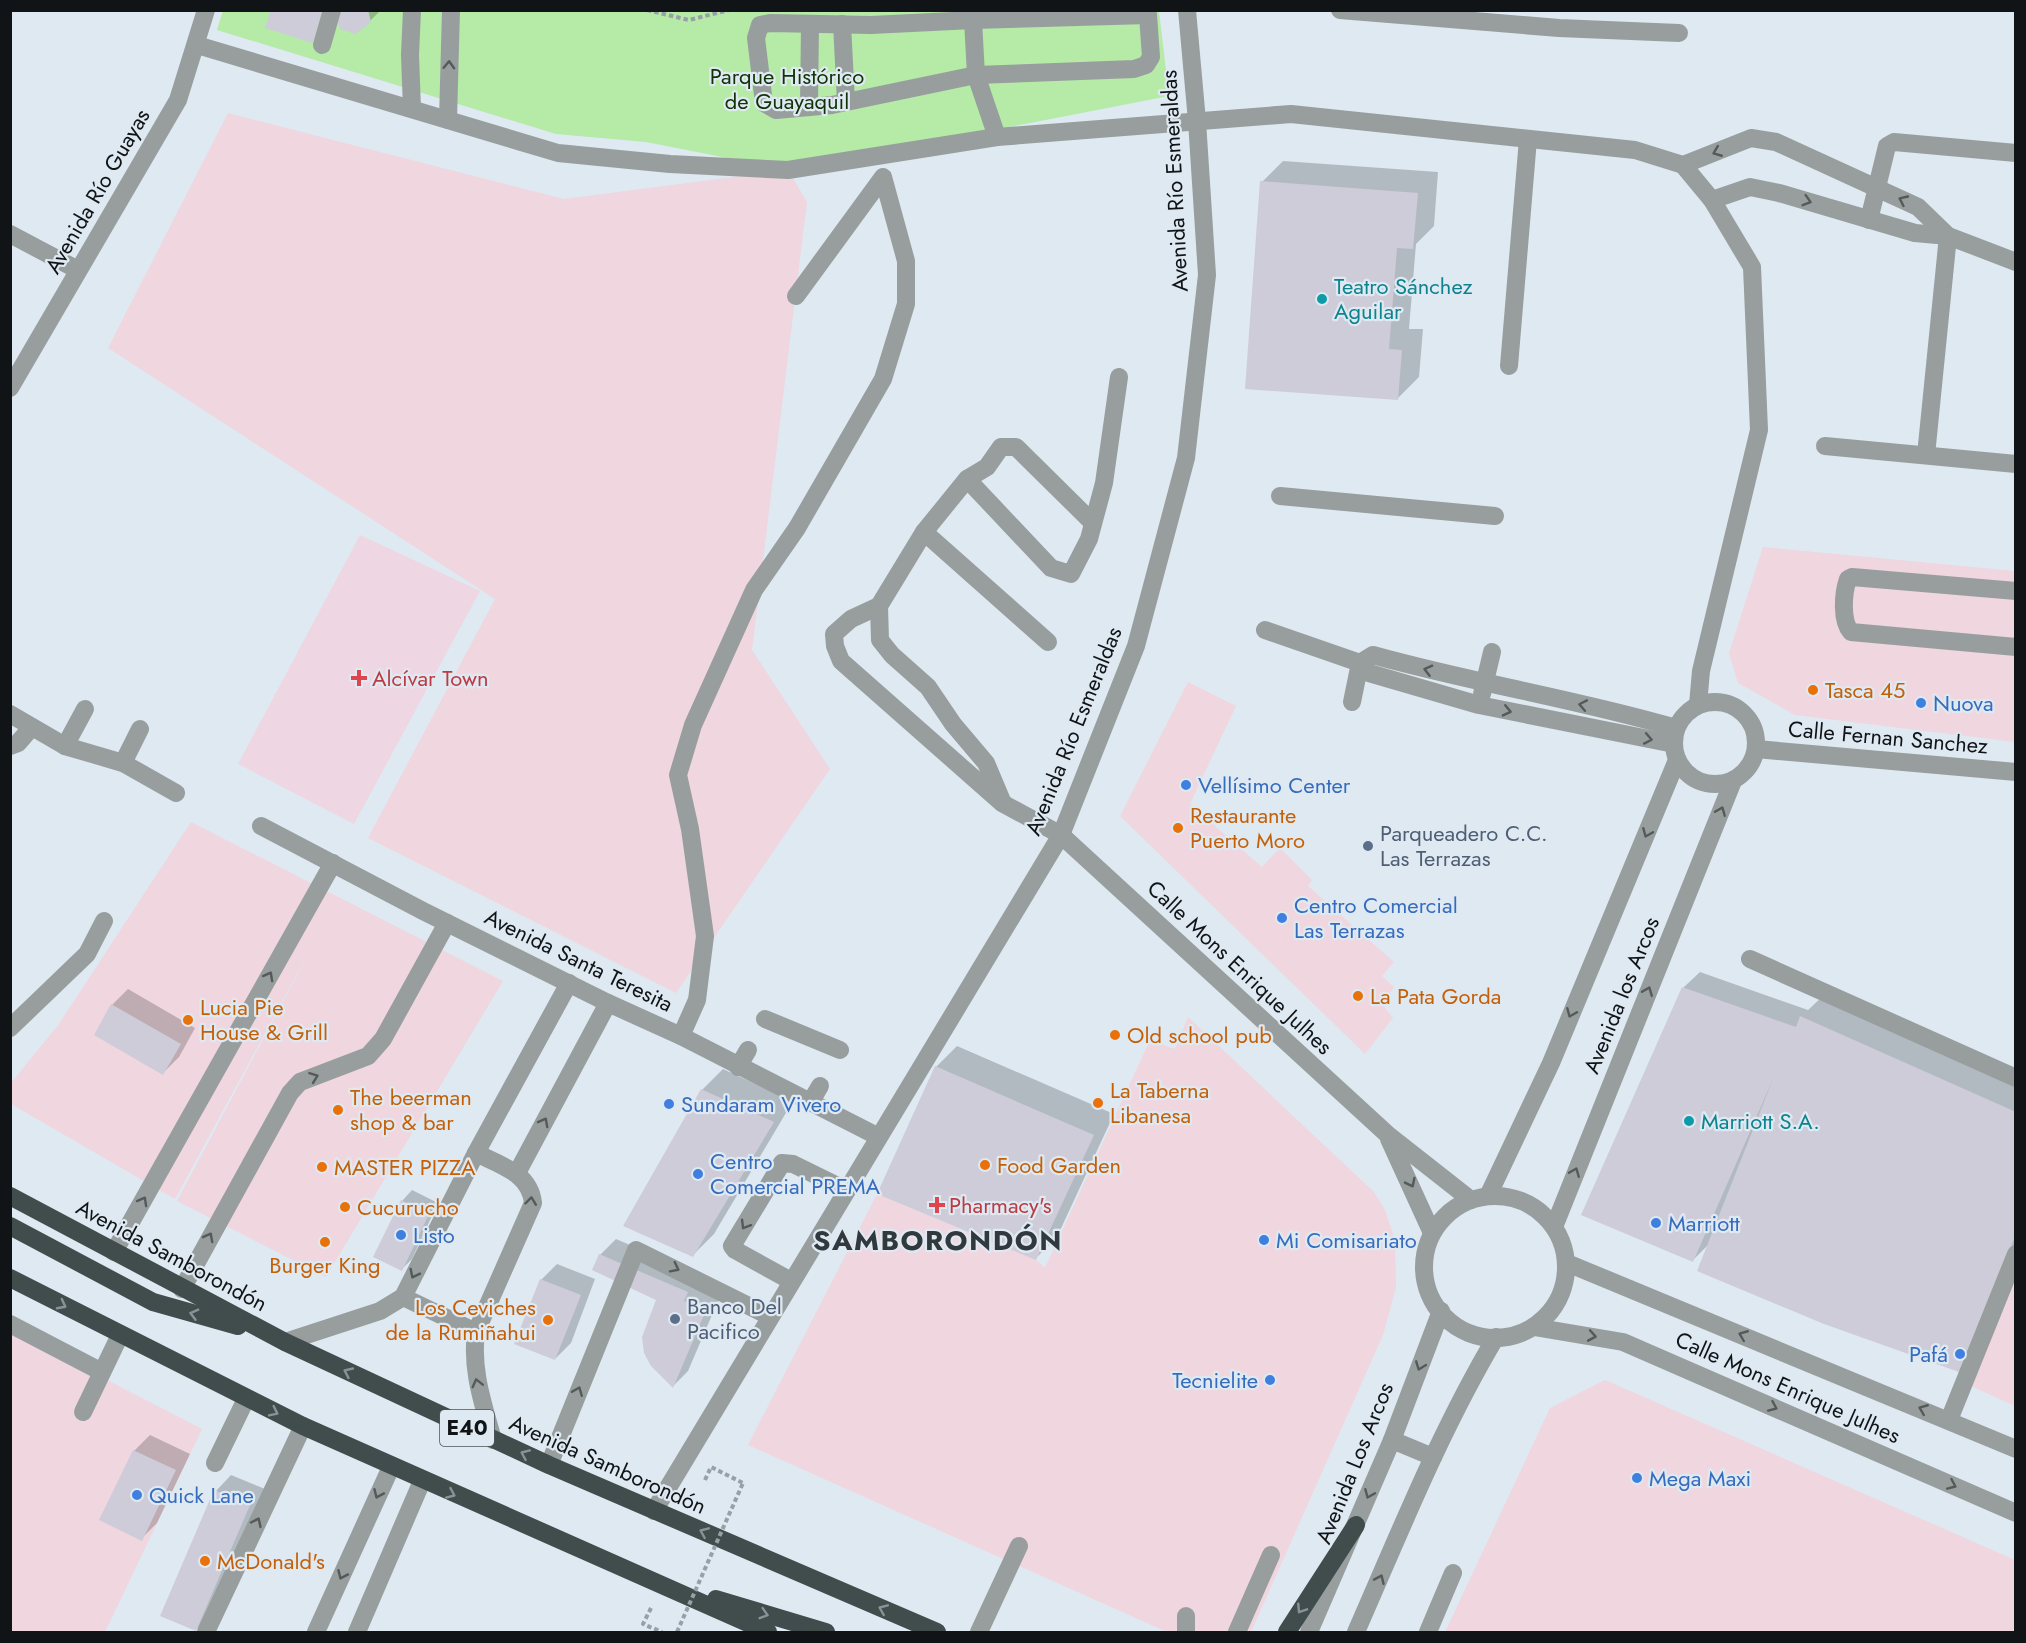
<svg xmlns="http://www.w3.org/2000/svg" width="2026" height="1643" viewBox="0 0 2026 1643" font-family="Jost,sans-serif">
	<rect width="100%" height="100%" fill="#dfe9f2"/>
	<g fill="#efd6df">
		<path d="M228 113 564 199 788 170 807 202 752 650 830 769 676 993 368 838 495 599 108 348Z"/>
		<path d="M1763 547 2015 571V742L1795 715 1738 683 1729 653Z"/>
		<path d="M1188 682 1236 706 1190 804 1262 867 1280 848 1312 880 1308 886 1394 962 1382 976 1394 987 1382 1004 1393 1018 1365 1054 1120 816Z"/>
		<path d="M191 822 503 981 326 1277 177 1201 326 921 175 1199 11 1104V1083L59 1024Z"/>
		<path d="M1188 1017 1374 1192 1385 1210 1395 1240 1396 1288 1383 1335 1251 1632H1167L748 1445 877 1194 1036 1260 1045 1268 1150 1040 1175 1049Z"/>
		<path d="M2015 1282V1406L1971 1386Z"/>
		<path d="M10 1330 202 1429 105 1632H11Z"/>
		<path d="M1605 1380 2015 1560V1632H1445L1550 1408Z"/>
	</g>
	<path fill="#eed6e2" d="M360 535 480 591 354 824 238 764Z"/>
	<path fill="#b5eaa7" d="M223 10 1159 11 1169 96 788 170 646 142 556 134 217 30Z"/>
	<g fill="#0003">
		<path d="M339 10H381L370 21Z"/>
		<path d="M1283 161 1438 172 1434 226 1416 244 1409 329H1423L1419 377 1398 398 1262 182Z"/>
		<path d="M1700 972 1808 1010 1823 996 2016 1082V1262L1708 1245 1693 1260 1583 1214 1684 987Z"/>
		<path d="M128 989 195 1028 179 1057 163 1073 112 1005Z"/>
		<path d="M957 1046 1114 1114 1057 1237 1036 1258 936 1067Z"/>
		<path d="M723 1069 793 1101 714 1234 693 1255 702 1090Z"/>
		<path d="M412 1190 438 1203 412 1259 402 1269V1201Z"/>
		<path d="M616 1239 703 1276 721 1294 688 1371 673 1386 658 1299 600 1255Z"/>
		<path d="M557 1264 595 1279 571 1343 555 1359 541 1280Z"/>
		<path d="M150 1435 190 1454 157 1523 141 1539 134 1451Z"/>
		<path d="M231 1475 265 1489 211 1614 196 1630 216 1491Z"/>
	</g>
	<g fill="#cdccd8">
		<path d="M271 10H323L313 43 265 28Z"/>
		<path d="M337 10H368L371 22 355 34 340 29 335 13Z"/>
		<path d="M1260 181 1418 193 1413 249 1397 248 1389 349 1402 350 1398 400 1245 389Z"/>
		<path d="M1682 987 1796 1027 1800 1016 2016 1112V1234L1959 1372 1824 1324 1697 1271 1773 1079 1693 1262 1581 1215Z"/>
		<path d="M111 1004 181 1044 163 1075 94 1035Z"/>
		<path d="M935 1066 1094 1135 1036 1260 877 1194Z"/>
		<path d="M701 1089 774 1122 693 1257 623 1226Z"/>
		<path d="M401 1200 429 1214 402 1271 373 1257Z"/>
		<path d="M599 1254 688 1292 684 1301 706 1310 673 1388 651 1366 644 1353 642 1337 656 1300 592 1270Z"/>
		<path d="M540 1279 581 1295 555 1360 514 1344Z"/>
		<path d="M133 1450 176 1470 142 1541 99 1520Z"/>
		<path d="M214 1490 250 1505 196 1631 160 1616Z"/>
	</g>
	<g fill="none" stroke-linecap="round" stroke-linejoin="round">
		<g stroke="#98a0a7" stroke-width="4" stroke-dasharray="4.5 3" stroke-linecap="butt">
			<path d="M647 10 689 20 729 10"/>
			<path d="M705 1480 711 1467 743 1483"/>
			<path d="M651 1608 643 1624 662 1632"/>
		</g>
		<g stroke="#989e9e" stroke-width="18">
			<path d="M978 10 973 20 871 25 770 23 760 25 756 38 764 103 776 110 832 105 976 75 997 137"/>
			<path d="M1147 10 1148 15 1151 57 1146 65 1134 69 976 75 973 20 1148 15"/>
			<path d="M1340 10 1559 28 1679 33"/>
			<path d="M842 24 846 102"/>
			<path d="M197 45 558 153 670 164 788 170 997 137 1291 114 1635 150 1683 165 1712 200 1752 267 1759 430 1701 671 1698 705"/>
			<path d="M322 45 332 10"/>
			<path d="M809 107 810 24"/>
			<path d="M412 109 410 55 412 10"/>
			<path d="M448 120 451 10"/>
			<path d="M1683 165 1751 138 1776 142 1918 207 1948 236"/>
			<path d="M1712 200 1750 187 1779 193 1915 233 1948 236 2016 262"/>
			<path d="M1869 220 1887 146 1894 142 2016 153"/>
			<path d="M10 234 78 270"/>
			<path d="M1509 366 1528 139"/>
			<path d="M10 388 178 100 206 10"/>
			<path d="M1825 446 2016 464"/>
			<path d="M1926 455 1948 236"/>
			<path d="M967 479 1051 568 1071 574 1089 539 1104 483 1119 377"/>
			<path d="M1280 496 1495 516"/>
			<path d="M1093 523 1016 447H1001L987 467 967 479 924 532 879 606 851 619 834 634 835 646 841 661 1002 803 1061 835 1387 1134 1471 1200"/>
			<path d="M924 532 1048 642"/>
			<path d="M2016 591 1852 577 1848 579C1843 593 1841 621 1851 632L2016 647"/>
			<path d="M879 606 880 640 892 655 928 687 953 724 986 763 1002 801"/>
			<path d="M1265 630 1360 663 1369 673 1479 705 1674 744"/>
			<path d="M1482 694 1492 652"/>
			<circle cx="1715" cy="743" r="41"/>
			<path d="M1352 702 1360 663 1373 655C1473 683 1577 699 1676 728"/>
			<path d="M10 714 65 746 123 763 176 793"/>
			<path d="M10 746 18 743 31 728"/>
			<path d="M65 746 85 709"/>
			<path d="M1756 749 2016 772"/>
			<path d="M123 763 140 729"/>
			<path d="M261 826 423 911 608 1003 681 1036 877 1136"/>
			<path d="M1750 959 2016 1078"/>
			<path d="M765 1019 840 1050"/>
			<path d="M10 1028 87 954 104 921"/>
			<path d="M681 1036 697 1000 705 936 690 829 678 775 693 725 754 590 797 528 883 379 906 304V261L883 177 796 296"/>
			<path d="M738 1067 748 1050"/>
			<path d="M810 1103 820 1086"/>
			<path d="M1389 1139 1432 1233"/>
			<path d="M476 1153 569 983"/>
			<path d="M517 1173 608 1003"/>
			<path d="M1488 1196 1551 1063 1677 760"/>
			<circle cx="1495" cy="1267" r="71"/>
			<path d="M1554 1227 1733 781"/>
			<path d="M114 1252 333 863"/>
			<path d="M1567 1263 2016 1449"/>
			<path d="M791 1281 735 1250 732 1246 782 1163 793 1164 846 1190"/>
			<path d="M182 1289 290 1093 300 1082 368 1056 383 1039 447 923"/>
			<path d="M403 1297 476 1332"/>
			<path d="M10 1324 102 1372"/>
			<path d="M1534 1327 1623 1342 2016 1513"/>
			<path d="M285 1342 380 1311 403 1297 476 1153C500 1165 530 1173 533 1203L476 1332C471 1370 483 1403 493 1440"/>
			<path d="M83 1412 120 1335"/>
			<path d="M1949 1420 2016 1254"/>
			<path d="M1392 1440 1433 1457"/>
			<path d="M215 1463 246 1399"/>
			<path d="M549 1465 636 1250 769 1316"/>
			<path d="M654 1511 1061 835 1136 646 1186 458 1207 275 1197 121 1187 10"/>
			<path d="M206 1632 303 1426"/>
			<path d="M316 1632 391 1467"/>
			<path d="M357 1632 422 1481"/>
			<path d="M979 1632 1019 1546"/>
			<path d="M1186 1632V1616"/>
			<path d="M1237 1632 1271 1555"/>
			<path d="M1309 1632 1392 1440 1441 1311"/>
			<path d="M1356 1632C1400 1532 1440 1431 1496 1337"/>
			<path d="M1428 1632 1453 1573"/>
		</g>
		<g stroke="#404d4c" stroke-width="18">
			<path d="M10 1196 285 1342 549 1465 937 1632"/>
			<path d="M10 1226 153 1302 238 1326"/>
			<path d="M10 1278 303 1426 768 1632"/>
			<path d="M716 1599 826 1632"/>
			<path d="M1287 1632 1356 1525"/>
		</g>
		<path stroke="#98a0a7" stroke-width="4" stroke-dasharray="4.5 3" stroke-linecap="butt" d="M677 1632 743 1483"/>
	</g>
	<defs><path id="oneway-chevron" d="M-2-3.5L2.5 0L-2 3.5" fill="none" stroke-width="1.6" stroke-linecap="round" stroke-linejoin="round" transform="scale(1.5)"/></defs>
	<g stroke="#54595a">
		<use href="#oneway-chevron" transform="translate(449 65) rotate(-88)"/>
		<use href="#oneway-chevron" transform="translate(1717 152) rotate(158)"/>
		<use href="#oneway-chevron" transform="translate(1903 200) rotate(-155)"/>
		<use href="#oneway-chevron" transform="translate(1807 201) rotate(17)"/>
		<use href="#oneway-chevron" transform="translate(1428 670) rotate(-166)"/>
		<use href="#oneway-chevron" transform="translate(1583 705) rotate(-169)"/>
		<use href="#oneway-chevron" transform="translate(1507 711) rotate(13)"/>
		<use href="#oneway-chevron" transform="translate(1648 739) rotate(11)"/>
		<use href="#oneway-chevron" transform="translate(1721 811) rotate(-68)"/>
		<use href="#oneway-chevron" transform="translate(1647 833) rotate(113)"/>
		<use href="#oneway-chevron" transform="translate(269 976) rotate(-61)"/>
		<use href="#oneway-chevron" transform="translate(1648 991) rotate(-68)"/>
		<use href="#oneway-chevron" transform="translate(1571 1013) rotate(113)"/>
		<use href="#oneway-chevron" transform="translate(314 1077) rotate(-21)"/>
		<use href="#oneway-chevron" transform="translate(544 1122) rotate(-62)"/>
		<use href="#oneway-chevron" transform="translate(1575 1172) rotate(-68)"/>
		<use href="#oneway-chevron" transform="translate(1411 1183) rotate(64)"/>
		<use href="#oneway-chevron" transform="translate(143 1201) rotate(-61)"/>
		<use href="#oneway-chevron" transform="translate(531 1201) rotate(-83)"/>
		<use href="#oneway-chevron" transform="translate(745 1225) rotate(121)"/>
		<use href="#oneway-chevron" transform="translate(209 1237) rotate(-62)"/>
		<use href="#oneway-chevron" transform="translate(675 1268) rotate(27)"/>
		<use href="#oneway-chevron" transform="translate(414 1274) rotate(117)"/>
		<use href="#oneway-chevron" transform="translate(1743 1335) rotate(-158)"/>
		<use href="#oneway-chevron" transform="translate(1592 1336) rotate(10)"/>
		<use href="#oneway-chevron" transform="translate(1420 1366) rotate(111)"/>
		<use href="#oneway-chevron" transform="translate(477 1383) rotate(-104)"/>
		<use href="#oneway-chevron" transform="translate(578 1391) rotate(-68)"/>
		<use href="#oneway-chevron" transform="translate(1773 1407) rotate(24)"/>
		<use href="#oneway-chevron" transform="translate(1923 1409) rotate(-158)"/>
		<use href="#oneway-chevron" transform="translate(1952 1485) rotate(24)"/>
		<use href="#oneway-chevron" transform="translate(378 1494) rotate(114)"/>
		<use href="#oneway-chevron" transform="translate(1369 1494) rotate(113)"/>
		<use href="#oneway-chevron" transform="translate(257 1522) rotate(-65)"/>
		<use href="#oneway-chevron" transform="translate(342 1575) rotate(114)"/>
		<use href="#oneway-chevron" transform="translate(1380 1579) rotate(-66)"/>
	</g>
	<g stroke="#889397">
		<use href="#oneway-chevron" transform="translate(62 1305) rotate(28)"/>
		<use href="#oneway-chevron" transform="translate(194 1314) rotate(-165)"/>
		<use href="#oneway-chevron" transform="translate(348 1372) rotate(-155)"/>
		<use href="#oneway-chevron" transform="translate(274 1412) rotate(26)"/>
		<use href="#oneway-chevron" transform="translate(525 1454) rotate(-156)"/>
		<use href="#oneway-chevron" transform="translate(451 1494) rotate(24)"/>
		<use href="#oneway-chevron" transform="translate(704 1532) rotate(-157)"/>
		<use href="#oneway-chevron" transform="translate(883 1609) rotate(-157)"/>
		<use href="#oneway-chevron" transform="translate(1301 1609) rotate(123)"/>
		<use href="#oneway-chevron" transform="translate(764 1614) rotate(17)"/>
	</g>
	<g fill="#0f9aa8" stroke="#dfe9f2" stroke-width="2">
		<circle cx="1322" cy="299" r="6"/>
		<circle cx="1689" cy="1121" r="6"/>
	</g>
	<g fill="#e0444e" stroke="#dfe9f2" stroke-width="2">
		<path d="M356 669h6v6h6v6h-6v6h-6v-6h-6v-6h6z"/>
		<path d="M934 1196h6v6h6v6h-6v6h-6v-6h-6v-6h6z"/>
	</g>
	<g fill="#e8710a" stroke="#dfe9f2" stroke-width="2">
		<circle cx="1813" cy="690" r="6"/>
		<circle cx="1178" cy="828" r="6"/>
		<circle cx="1358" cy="996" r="6"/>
		<circle cx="188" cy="1020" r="6"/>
		<circle cx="1115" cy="1035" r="6"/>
		<circle cx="1098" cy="1103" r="6"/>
		<circle cx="338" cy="1110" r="6"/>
		<circle cx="985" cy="1165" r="6"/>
		<circle cx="322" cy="1167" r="6"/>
		<circle cx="345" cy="1207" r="6"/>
		<circle cx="325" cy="1242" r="6"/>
		<circle cx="548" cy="1320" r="6"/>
		<circle cx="205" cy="1561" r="6"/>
	</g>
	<g fill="#3f7fe0" stroke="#dfe9f2" stroke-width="2">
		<circle cx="1921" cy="703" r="6"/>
		<circle cx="1186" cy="785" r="6"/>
		<circle cx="1282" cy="918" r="6"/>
		<circle cx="669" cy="1104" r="6"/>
		<circle cx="698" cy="1174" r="6"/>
		<circle cx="1656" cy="1223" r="6"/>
		<circle cx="401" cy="1235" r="6"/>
		<circle cx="1264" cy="1240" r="6"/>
		<circle cx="1960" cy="1354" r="6"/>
		<circle cx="1270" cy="1380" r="6"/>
		<circle cx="1637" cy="1478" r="6"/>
		<circle cx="137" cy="1495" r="6"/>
	</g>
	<g fill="#5c6f8a" stroke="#dfe9f2" stroke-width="2">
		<circle cx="1368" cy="846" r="6"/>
		<circle cx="675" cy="1319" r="6"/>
	</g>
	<g text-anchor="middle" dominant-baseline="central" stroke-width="4.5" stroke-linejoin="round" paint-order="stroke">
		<rect fill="#dfe9f2" stroke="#4e5459" stroke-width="1.5" x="440" y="1410" width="54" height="36" rx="4.5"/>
		<g font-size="21" font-weight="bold" fill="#101417">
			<text x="467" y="1428">E40</text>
		</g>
		<g font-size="22" fill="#103205" stroke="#dfe9f2">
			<text x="787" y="76">Parque Histórico<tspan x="787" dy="25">de Guayaquil</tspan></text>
		</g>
		<g font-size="22" fill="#101417" stroke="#dfe9f2">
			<text transform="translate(1174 181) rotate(-93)">Avenida Río Esmeraldas</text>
			<text transform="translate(97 191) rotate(-60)">Avenida Río Guayas</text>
			<text transform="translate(1073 731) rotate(-68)">Avenida Río Esmeraldas</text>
			<text transform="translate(1888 737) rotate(5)">Calle Fernan Sanchez</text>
			<text transform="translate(579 960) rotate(26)">Avenida Santa Teresita</text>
			<text transform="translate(1240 967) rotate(43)">Calle Mons Enrique Julhes</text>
			<text transform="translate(1621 995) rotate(-68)">Avenida los Arcos</text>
			<text transform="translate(172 1255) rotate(28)">Avenida Samborondón</text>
			<text transform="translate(1788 1387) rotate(24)">Calle Mons Enrique Julhes</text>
			<text transform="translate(1354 1463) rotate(-68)">Avenida Los Arcos</text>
			<text transform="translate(608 1464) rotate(24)">Avenida Samborondón</text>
		</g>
		<g font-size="22" fill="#0d838f" stroke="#dfe9f2" text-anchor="start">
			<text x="1334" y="286">Teatro Sánchez<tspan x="1334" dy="25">Aguilar</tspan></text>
			<text x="1701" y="1121">Marriott S.A.</text>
		</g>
		<g font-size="22" fill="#be3a42" stroke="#dfe9f2" text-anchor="start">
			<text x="372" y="678">Alcívar Town</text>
			<text x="949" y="1205">Pharmacy's</text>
		</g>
		<g font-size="22" fill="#c56008" stroke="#dfe9f2" text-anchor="start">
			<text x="1825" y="690">Tasca 45</text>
			<text x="1190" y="815">Restaurante<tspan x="1190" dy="25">Puerto Moro</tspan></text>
			<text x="1370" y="996">La Pata Gorda</text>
			<text x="200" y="1007">Lucia Pie<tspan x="200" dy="25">House &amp; Grill</tspan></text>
			<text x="1127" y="1035">Old school pub</text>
			<text x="1110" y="1090">La Taberna<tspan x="1110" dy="25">Libanesa</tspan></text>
			<text x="350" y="1097">The beerman<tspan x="350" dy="25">shop &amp; bar</tspan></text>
			<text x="997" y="1165">Food Garden</text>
			<text x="334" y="1167">MASTER PIZZA</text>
			<text x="357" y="1207">Cucurucho</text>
			<text x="325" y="1265" text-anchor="middle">Burger King</text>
			<text x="536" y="1307" text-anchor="end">Los Ceviches<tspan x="536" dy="25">de la Rumiñahui</tspan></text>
			<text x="217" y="1561">McDonald's</text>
		</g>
		<g font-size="22" fill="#366cbe" stroke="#dfe9f2" text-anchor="start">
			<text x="1933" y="703">Nuova</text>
			<text x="1198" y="785">Vellísimo Center</text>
			<text x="1294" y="905">Centro Comercial<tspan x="1294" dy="25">Las Terrazas</tspan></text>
			<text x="681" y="1104">Sundaram Vivero</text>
			<text x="710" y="1161">Centro<tspan x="710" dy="25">Comercial PREMA</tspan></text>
			<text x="1668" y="1223">Marriott</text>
			<text x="413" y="1235">Listo</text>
			<text x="1276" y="1240">Mi Comisariato</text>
			<text x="1948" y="1354" text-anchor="end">Pafá</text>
			<text x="1258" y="1380" text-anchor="end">Tecnielite</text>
			<text x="1649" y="1478">Mega Maxi</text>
			<text x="149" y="1495">Quick Lane</text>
		</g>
		<g font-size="22" fill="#4e5e75" stroke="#dfe9f2" text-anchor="start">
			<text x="1380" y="833">Parqueadero C.C.<tspan x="1380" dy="25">Las Terrazas</tspan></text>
			<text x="687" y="1306">Banco Del<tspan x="687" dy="25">Pacifico</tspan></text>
		</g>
		<g font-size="28" font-weight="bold" letter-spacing="1.5" fill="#31393f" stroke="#dfe9f2">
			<text x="938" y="1240">SAMBORONDÓN</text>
		</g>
	</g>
	<rect width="2026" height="1643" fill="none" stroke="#101417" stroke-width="24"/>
</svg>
